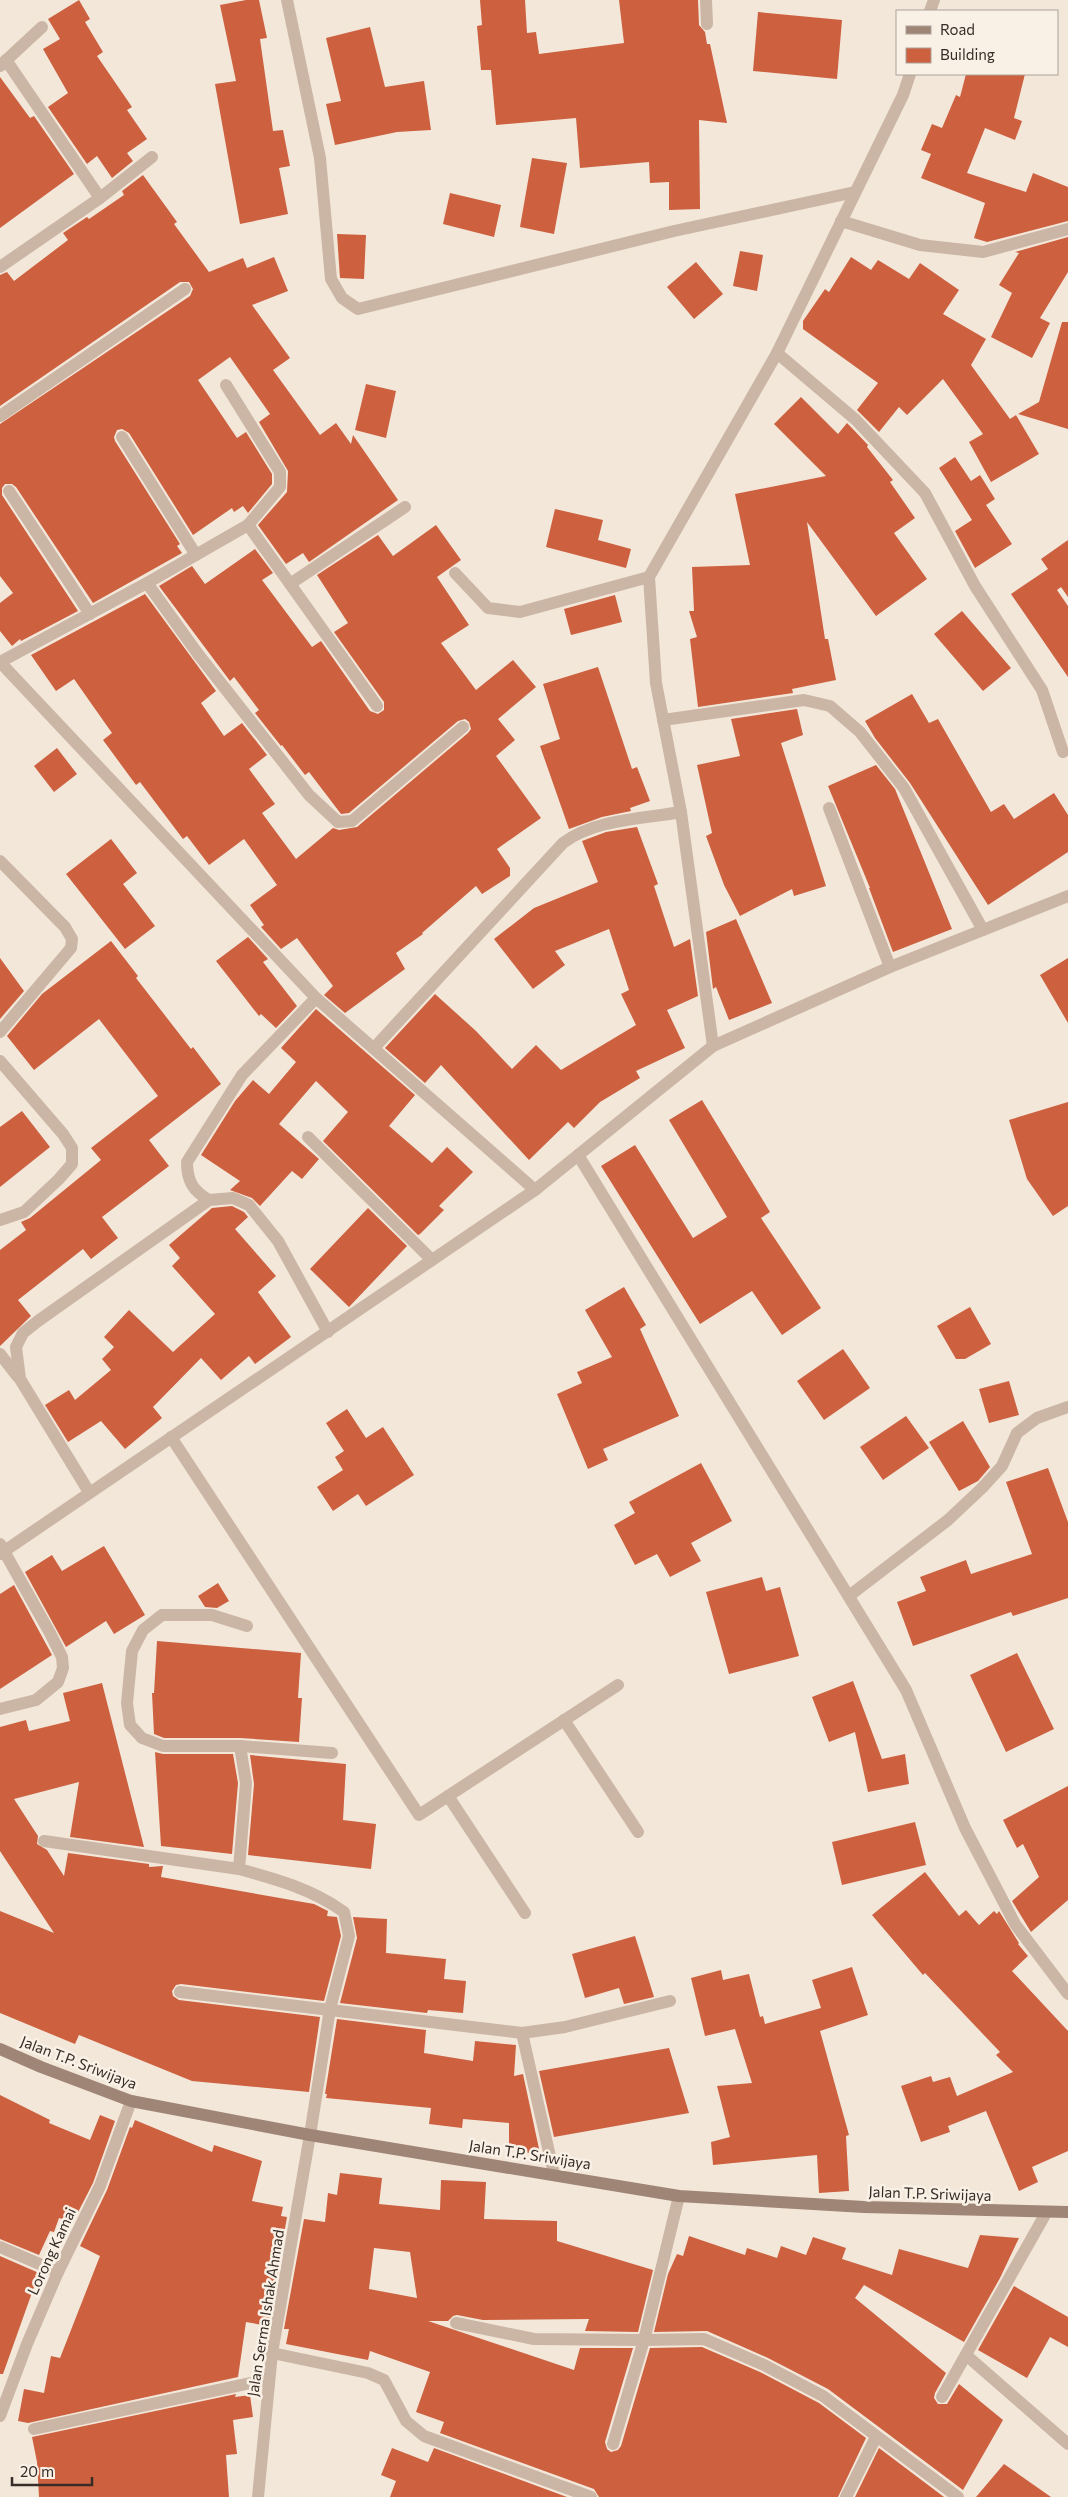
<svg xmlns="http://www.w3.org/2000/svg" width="1068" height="2497" viewBox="0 0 1068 2497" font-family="Commissioner,sans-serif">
	<rect width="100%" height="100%" fill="#f3e7da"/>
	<g fill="#cc603f" fill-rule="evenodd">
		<path d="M79 0 90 19 85 22 103 52 97 56 132 107 127 110 147 139 127 153 133 161 112 178 97 156 87 164 48 107 68 93 43 49 60 39 48 19Z"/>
		<path d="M246 0H259L267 38 260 39 273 131 283 130 290 166 279 168 288 214 240 224 215 84 236 81 220 5Z"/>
		<path d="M480 0H525L527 33 536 32 539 54 624 43 619 0H698L699 25 705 32 707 44H710L727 123 699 120 700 209 669 210V182L650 183 649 162 580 168 576 118 496 125 491 70H481L477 26 482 25Z"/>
		<path d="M758 12 842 20 837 79 753 71Z"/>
		<path d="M370 27 385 87 424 81 431 130 397 132 335 145 326 104 341 101 326 38Z"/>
		<path d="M966 74H1025L1014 118 1022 121 1015 140 985 128 967 173 1026 192 1033 173 1068 187V221L987 242 974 238 985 203 921 178 931 154 921 150 932 124 942 128 956 95 960 97Z"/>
		<path d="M0 77 30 118 34 116 74 174 0 228Z"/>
		<path d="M532 158 567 163 554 234 520 227Z"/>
		<path d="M143 175 177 222 174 224 209 272 243 258 247 268 274 257 288 291 252 305 290 358 273 370 320 435 336 423 351 444 353 435 398 500 309 562 303 553 286 564 258 525 287 492 288 471 259 422 270 414 230 357 198 380 237 438 246 432 272 474V484L248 513 243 506 234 512 232 508 193 535 129 433 122 429 117 430 114 437 115 441 180 544 177 546 182 553 93 603 16 487 12 484H5L2 488V495L78 611 21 641 20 639 12 646 0 631V603L13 593 0 576V424L190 296 193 289 189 282H180L0 406V275L7 272 14 281 68 240 63 233 87 217 89 219 124 195 122 191Z"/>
		<path d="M450 193 501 205 494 237 443 224Z"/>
		<path d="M337 234 366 235 364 279 340 278Z"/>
		<path d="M1068 237V272L1040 318 1050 323 1032 358 991 337 1012 293 999 285 1019 253 1015 252Z"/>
		<path d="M740 251 763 255 757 291 733 286Z"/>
		<path d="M851 257 871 270 878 260 909 279 920 263 959 290 943 314 986 339 971 365 1010 419 1016 415 1039 454 991 482 969 442 983 434 943 379 907 415 899 407 879 432 857 410 878 383 803 329V321L825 289 829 292Z"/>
		<path d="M696 262 723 294 694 319 667 287Z"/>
		<path d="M1062 322H1068V429L1018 414 1039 402Z"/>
		<path d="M366 384 396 391 386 438 355 430Z"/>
		<path d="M801 397 838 434 847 423 850 426 868 445 867 447 893 480 890 482 915 518 894 533 927 579 876 616 807 522 825 639H828L836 680 792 689 793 693 698 707 690 639 697 637 689 611H694L692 567 750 565 735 494 826 476 774 424Z"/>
		<path d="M955 457 971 481 980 475 995 499 986 505 1012 544 975 568 955 531 972 520 939 468Z"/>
		<path d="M555 509 603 520 598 540 631 549 626 568 546 547Z"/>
		<path d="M436 525 461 560 437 577 469 625 441 643 476 690 513 660 536 687 498 719 515 740 496 756 541 818 497 849 510 868V876L482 894 476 886 422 933 423 934 396 953 405 969 345 1013 324 995 333 986 297 938 281 949 261 927 264 925 250 905 277 885 244 839 209 865 187 836 183 839 140 782 136 785 103 740 112 733 74 679 56 691 31 655 145 594 216 691 201 703 224 736 242 723 267 755 249 769 275 804 262 813 296 859 333 828 339 830 357 827 468 733 471 729 469 722 465 719 458 721 349 813 341 814 309 772 305 775 282 745 281 746 255 713 259 710 234 677 230 681 159 586 192 566 205 584 255 549 273 573 262 580 300 631 312 647 321 641 370 711 378 714 384 710V702L334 632 348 623 317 575 378 535 393 556Z"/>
		<path d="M1068 540V597L1061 587 1057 590 1068 606V677L1011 594 1048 569 1041 559Z"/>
		<path d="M615 595 622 622 571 635 564 609Z"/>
		<path d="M962 611 1011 668 983 691 934 634Z"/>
		<path d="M598 667 632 769 637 767 650 801 630 808 631 811 602 817 569 829 540 746 560 739 543 684Z"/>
		<path d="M912 694 929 723 938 719 991 812 1004 804 1014 819 1054 793 1068 815V852L988 905 910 783 875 738 865 721Z"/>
		<path d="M797 709 803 735 781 743 826 886 794 896 792 889 740 916 724 885 706 836 712 833 697 765 740 756 731 719Z"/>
		<path d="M57 748 77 774 54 792 34 766Z"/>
		<path d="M876 765 895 789 952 929 893 952 869 888H870L828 786Z"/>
		<path d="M637 827 658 884 654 886 674 947 690 939 698 996 667 1010 685 1048 636 1071 640 1078 600 1102 574 1128 568 1122 529 1160 441 1065 425 1083 385 1048 435 994 476 1031 512 1069 536 1045 561 1070 636 1025 621 994 629 990 609 929 555 951 565 965 533 989 494 939 534 908 598 882 582 841 606 832Z"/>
		<path d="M111 839 137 873 123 884 155 926 125 949 66 874Z"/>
		<path d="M736 919 772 1003 729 1020 716 987 713 989 706 932Z"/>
		<path d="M248 937 268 959 263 962 297 1006 276 1028 261 1014 259 1016 216 961Z"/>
		<path d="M111 941 138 976 136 978 191 1049 193 1047 221 1084 149 1140 169 1166 102 1217 118 1238 91 1259 83 1249 18 1300 31 1316 0 1346V1250L26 1230 21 1222 30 1218 101 1160 91 1148 158 1096 99 1019 34 1070 7 1036 42 994Z"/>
		<path d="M0 958 24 991 0 1019Z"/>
		<path d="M1068 958V1023L1040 975Z"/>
		<path d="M316 1009 415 1095 389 1126 432 1163 447 1147 473 1172 439 1206 444 1210 420 1234 418 1235 323 1141 348 1112 316 1081 279 1124 319 1159 302 1179 292 1171 260 1206 252 1198 230 1190 240 1181 201 1155 235 1101 253 1080 269 1094 296 1062 281 1048Z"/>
		<path d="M702 1100 770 1212 761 1218 821 1308 782 1335 752 1291 700 1324 601 1166 635 1145 693 1238 727 1217 669 1120Z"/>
		<path d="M1068 1102V1206L1053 1216 1027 1179 1009 1120Z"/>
		<path d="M22 1111 50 1147 0 1187V1127Z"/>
		<path d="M232 1206 244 1212 248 1217 235 1229 276 1276 258 1292 291 1337 255 1364 249 1356 221 1380 201 1358 153 1407 162 1418 125 1449 101 1421 68 1442 45 1405 69 1390 75 1400 111 1370 102 1359 114 1347 104 1337 129 1310 173 1352 215 1314 172 1266 180 1258 169 1245 212 1208Z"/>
		<path d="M368 1208 407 1246 349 1307 310 1269Z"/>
		<path d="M624 1287 646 1325 640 1329 679 1416 603 1449 608 1460 588 1469 557 1394 582 1383 577 1372 612 1357 585 1310Z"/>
		<path d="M970 1307 991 1344 965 1359H956L937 1326Z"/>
		<path d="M843 1349 870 1388 824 1420 797 1381Z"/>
		<path d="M1009 1381 1019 1415 989 1423 979 1389Z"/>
		<path d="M347 1409 366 1438 383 1427 414 1475 366 1506 358 1494 333 1511 317 1487 343 1470 335 1457 344 1451 326 1423Z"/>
		<path d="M906 1416 929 1448 883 1480 860 1447Z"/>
		<path d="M963 1421 990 1467 978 1481 959 1491 929 1442Z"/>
		<path d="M701 1463 732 1521 691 1543 701 1561 670 1577 657 1554 635 1565 614 1525 635 1513 629 1502Z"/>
		<path d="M1048 1468 1068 1522V1598L1013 1616 1011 1612 913 1646 897 1602 926 1591 920 1577 966 1560 971 1574 1032 1554 1006 1482Z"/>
		<path d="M104 1546 145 1615 114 1634 106 1621 66 1647 25 1572 52 1555 62 1571Z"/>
		<path d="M762 1577 766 1591 780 1587 799 1656 729 1674 706 1592Z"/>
		<path d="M218 1583 229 1601 217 1608 205 1607 198 1596Z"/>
		<path d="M14 1585 52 1655 0 1689V1594Z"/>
		<path d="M157 1641 301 1653 298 1698H302L299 1742 240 1738H164L154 1734 152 1693H154Z"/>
		<path d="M1017 1653 1054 1729 1006 1752 970 1675Z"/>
		<path d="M853 1681 882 1759 905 1754 909 1784 868 1792 855 1732 829 1742 812 1697Z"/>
		<path d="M102 1683 144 1847 70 1837 79 1782 14 1799 38 1836 37 1844 47 1850 64 1876 68 1853 149 1864V1867L163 1866 161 1877 314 1904 328 1911 327 1916 337 1917 341 1936 324 2001 181 1984 176 1985 172 1991 173 1996 179 2000 320 2017 309 2092 192 2081 79 2035 75 2044 0 2013V1911L54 1933 0 1851V1727L26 1720 29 1731 70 1721 63 1693Z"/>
		<path d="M155 1752 163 1754H233L238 1783 232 1854 161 1846Z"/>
		<path d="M250 1755 346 1764 343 1820 376 1824 371 1869 248 1855 254 1784Z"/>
		<path d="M1068 1786V1900L1031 1932 1012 1901 1039 1877 1023 1844 1017 1848 1003 1820Z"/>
		<path d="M915 1822 926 1865 842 1885 832 1842Z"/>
		<path d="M925 1872 959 1916 966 1910 979 1925 994 1911 997 1914 999 1911 1019 1943 1018 1944 1028 1956 1012 1971 1068 2031V2151L1032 2167 1038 2182 1019 2191 986 2111 948 2126 950 2132 921 2142 901 2086 931 2076 933 2082 950 2077 957 2096 1013 2072 996 2055 1000 2052 925 1973 923 1975 872 1915Z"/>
		<path d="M353 1917 387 1919 386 1953 446 1959 444 1979 466 1981 463 2013 428 2010 427 2013 340 2003 357 1938Z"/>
		<path d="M635 1936 654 1997 624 2004 619 1988 585 1998 572 1954Z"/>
		<path d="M852 1967 868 2015 820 2031 849 2135 846 2136 849 2191 819 2193 817 2155 713 2165 711 2142 730 2137 717 2086 752 2083 735 2029 705 2036 691 1978 721 1970 723 1980 749 1974 760 2017 763 2016 765 2024 821 2008 812 1980Z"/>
		<path d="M337 2019 426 2030 424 2053 473 2061 475 2041 516 2045 514 2076 523 2074 541 2158 509 2145V2123L463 2119 462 2128 429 2124 431 2108 326 2098 327 2094H325Z"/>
		<path d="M669 2048 689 2113 554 2137 539 2071Z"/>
		<path d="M0 2095 50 2120 49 2123 90 2140 100 2115 115 2121 93 2183 73 2222 59 2218 54 2232 50 2231 39 2255 0 2239Z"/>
		<path d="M135 2120 212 2152 214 2145 262 2161 252 2201 283 2207 281 2216 287 2217 268 2326 246 2322 238 2377 28 2423 18 2421 24 2389 44 2393 51 2356 60 2358 100 2256 80 2246 107 2190 130 2127 132 2128Z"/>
		<path d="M340 2173 382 2178 379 2204 440 2210 441 2180 486 2182 484 2219 557 2221V2241L653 2270 638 2332 585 2331 589 2319 483 2320 457 2315 453 2316 448 2321H428L574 2370 580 2348H633L605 2442 607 2449 611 2452 618 2450 621 2446 650 2348 702 2347 760 2372 819 2403 866 2438 838 2497H599L594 2489 440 2433 444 2422 416 2412 430 2372 370 2351 368 2360 286 2344 289 2329H284L304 2219 325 2222 328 2193 337 2195ZM374 2248 410 2252 417 2298 369 2289Z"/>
		<path d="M980 2235 1019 2238 1000 2278 964 2342 864 2285 855 2298 946 2373 935 2393 934 2398 938 2404H947L959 2384 1003 2420 963 2490 828 2389 768 2358 707 2331 654 2332 668 2274 677 2254 683 2256 689 2236 745 2255 747 2248 777 2258 781 2246 806 2255 813 2237 846 2248 842 2259 892 2275 899 2249 968 2268Z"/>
		<path d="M0 2256 39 2273 3 2374H0Z"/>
		<path d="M1014 2286 1068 2317V2347L1050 2337 1027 2378 978 2350Z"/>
		<path d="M236 2394 235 2397 250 2395 253 2417 233 2420 237 2454 226 2455 229 2497H39L37 2462 32 2437Z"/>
		<path d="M392 2448 428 2462 434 2448 567 2497H390L396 2481 381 2475Z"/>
		<path d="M879 2448 944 2497H855Z"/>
		<path d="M1004 2464 1051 2497H976Z"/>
	</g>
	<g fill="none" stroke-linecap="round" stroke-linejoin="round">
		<g stroke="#cbb6a5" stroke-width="12">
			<path d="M287 0 320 158 331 279 342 298 358 309 674 231 855 192"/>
			<path d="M706 0 707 24"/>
			<path d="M930 11 934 0"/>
			<path d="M6 60 100 198"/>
			<path d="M0 66 42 27"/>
			<path d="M841 221 920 245 983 252 1068 229"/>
			<path d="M0 267 100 198 152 157"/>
			<path d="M777 353 856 420 925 493 975 586 1042 690 1063 752"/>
			<path d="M0 416 185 289"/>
			<path d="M122 437 196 555"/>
			<path d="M9 491 90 614"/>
			<path d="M248 525 377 706"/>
			<path d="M455 573 488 608 520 612 649 577"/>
			<path d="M147 583 198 654 309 795 338 822 352 821 463 727"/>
			<path d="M290 584 405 507"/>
			<path d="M0 662 316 998 535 1190"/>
			<path d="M0 662 147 583 248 525 280 487V472L226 385"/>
			<path d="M663 720 804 700 830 706 860 732 904 788 983 930"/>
			<path d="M829 808 890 967"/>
			<path d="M0 861 65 927 72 939 71 948 0 1032"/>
			<path d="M713 1046 681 812 656 683 649 577 777 353 903 95 910 74"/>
			<path d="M374 1048 563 843C595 819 642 819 681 812"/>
			<path d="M0 1061 63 1134 72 1148V1164L59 1179 24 1212 0 1220"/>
			<path d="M308 1137 432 1260"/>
			<path d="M578 1155 906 1690 965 1828 1015 1924 1068 1994"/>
			<path d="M209 1200C193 1191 187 1181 187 1162L242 1075 316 998"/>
			<path d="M0 1354 18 1377"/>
			<path d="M171 1437 419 1815 618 1685"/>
			<path d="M89 1492 20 1379 16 1347 23 1333 38 1321 209 1200 233 1198 249 1205 278 1241 328 1332"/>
			<path d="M0 1544 50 1633 62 1657 63 1668 58 1682 36 1700 0 1709"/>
			<path d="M0 1554 535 1190 713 1046 890 967 1068 896"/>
			<path d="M849 1596 948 1520 982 1488 1002 1466 1017 1433 1037 1418 1068 1407"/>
			<path d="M247 1626 212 1615H162L143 1630 132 1651 127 1703 130 1725 142 1738 163 1746H240L246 1783 239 1869C276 1879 312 1889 344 1912L349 1936 330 2009 310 2135"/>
			<path d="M564 1720 638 1832"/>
			<path d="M240 1746 332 1753"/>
			<path d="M448 1796 525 1913"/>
			<path d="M44 1841 239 1869"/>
			<path d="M180 1992 522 2033 565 2027 670 2001"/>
			<path d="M522 2033 554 2174"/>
			<path d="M679 2196 644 2340 704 2339 764 2365 823 2396 958 2497"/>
			<path d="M0 2247 58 2272"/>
			<path d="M456 2323 534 2339 644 2340 613 2444"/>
			<path d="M272 2353 368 2373 384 2380 406 2421 424 2436 591 2497"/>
			<path d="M966 2355 1068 2444"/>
			<path d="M942 2397 1046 2213"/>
			<path d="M0 2416 27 2344 58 2272 100 2186 131 2101"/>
			<path d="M34 2429 269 2379"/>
			<path d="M846 2497 876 2437"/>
		</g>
		<path stroke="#cbb6a5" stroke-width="12" d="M258 2497 272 2353 310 2135"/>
		<path stroke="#9f8576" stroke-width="12" d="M0 2049 41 2067 131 2101 310 2135 679 2196 864 2207 1068 2212"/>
	</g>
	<g text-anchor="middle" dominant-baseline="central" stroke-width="5" stroke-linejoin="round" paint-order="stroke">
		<g font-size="15" fill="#372c27" stroke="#faf1e6">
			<text transform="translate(79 2062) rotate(21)">Jalan T.P. Sriwijaya</text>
			<text transform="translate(530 2154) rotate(9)">Jalan T.P. Sriwijaya</text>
			<text transform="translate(930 2193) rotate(2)">Jalan T.P. Sriwijaya</text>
			<text transform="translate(51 2251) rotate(-65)">Lorong Kamai</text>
			<text transform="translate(265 2313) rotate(-81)">Jalan Serma Ishak Ahmad</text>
		</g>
	</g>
	<rect x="896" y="10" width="162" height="65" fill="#faf1e6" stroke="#aca29a"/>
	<rect x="906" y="26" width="25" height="8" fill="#9f8576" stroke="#aca29a"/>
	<text x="940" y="35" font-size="15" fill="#372c27">Road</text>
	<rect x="906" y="48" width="25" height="15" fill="#cc603f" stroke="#aca29a"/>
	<text x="940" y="60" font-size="15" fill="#372c27">Building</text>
	<path d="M12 2477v8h80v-8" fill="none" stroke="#372c27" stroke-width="2.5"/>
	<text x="20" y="2477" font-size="15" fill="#372c27" stroke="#faf1e6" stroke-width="4" paint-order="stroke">20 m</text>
</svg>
